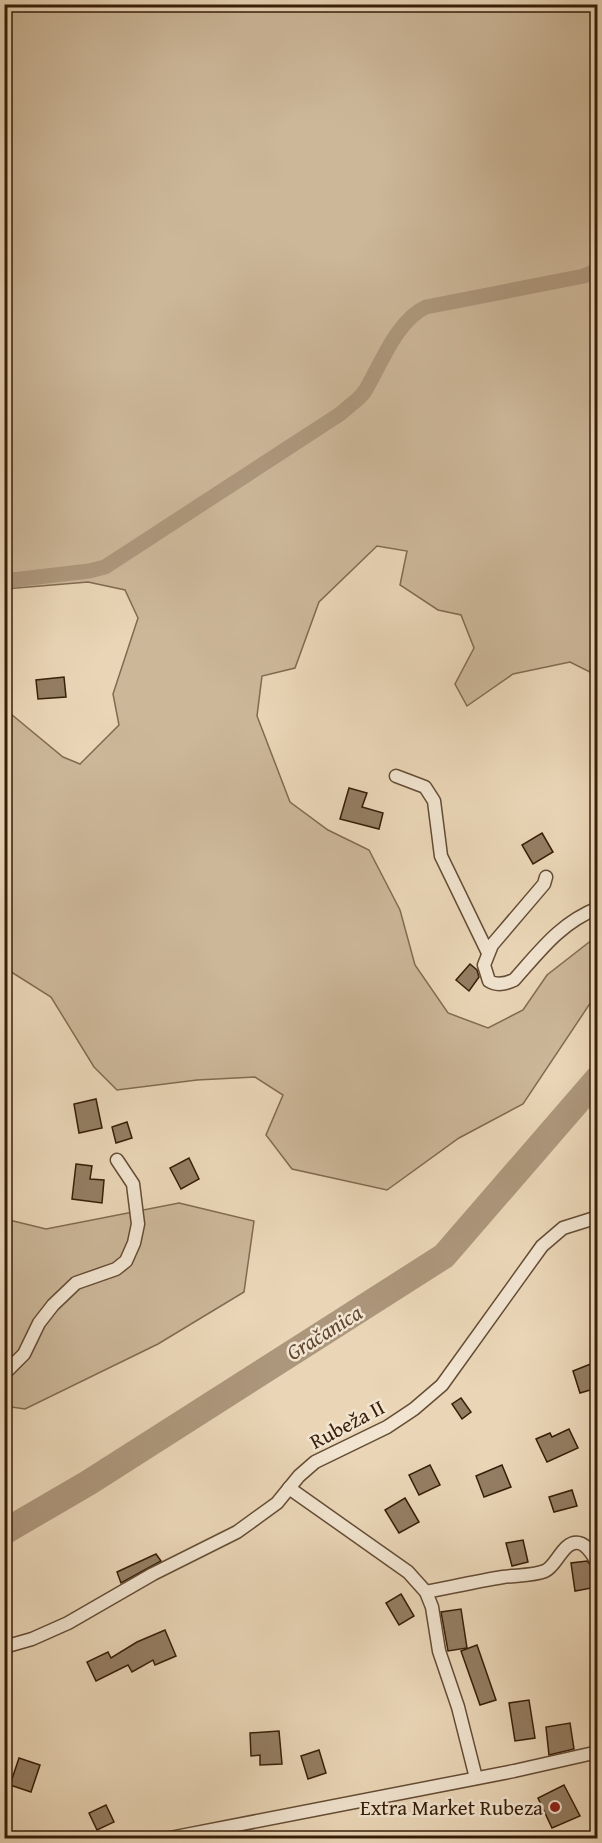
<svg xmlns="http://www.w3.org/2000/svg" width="602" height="1843" viewBox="0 0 602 1843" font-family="'Gentium Book Plus',serif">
	<rect width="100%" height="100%" fill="#ead6b7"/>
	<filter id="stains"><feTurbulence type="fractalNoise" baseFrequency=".00333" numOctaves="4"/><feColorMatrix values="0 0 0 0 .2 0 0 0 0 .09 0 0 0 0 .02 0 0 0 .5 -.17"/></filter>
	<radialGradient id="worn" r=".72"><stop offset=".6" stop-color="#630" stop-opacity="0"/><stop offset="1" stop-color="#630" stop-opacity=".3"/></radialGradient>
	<g fill="#ccb799" stroke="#826a50" stroke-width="1.5">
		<path d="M5 4 597 5V704H593L594 674 570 662 513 674 467 706 455 684 474 648 461 615 438 610 400 585 407 551 377 546 319 602 295 668 262 676 257 716 290 802 328 830 369 850 400 910 415 965 448 1013 488 1028 523 1010 547 975 597 936V993L523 1104 459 1138 387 1190 292 1169 266 1135 283 1095 255 1077 197 1080 117 1090 94 1067 51 997 5 968V709L63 757 80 764 119 725 113 694 138 618 125 590 88 582 5 589Z"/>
		<path d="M179 1203 254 1221 244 1292 158 1344 25 1409 5 1406V1219L46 1229Z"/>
	</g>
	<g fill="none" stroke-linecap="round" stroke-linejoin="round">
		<path stroke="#ad977c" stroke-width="15" d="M4 581 89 571 105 567 340 414 359 398 365 391C381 364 397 320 426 307L584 276 598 270"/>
		<path stroke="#ad977c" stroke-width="26" d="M4 1532 88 1483 444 1256 598 1078"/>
	</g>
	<g fill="#947e63" stroke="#371e08" stroke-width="1.5">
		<path d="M64 677 66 697 38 699 36 680Z"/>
		<path d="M349 788 367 793 362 807 383 813 379 829 340 819Z"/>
		<path d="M542 833 553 852 533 864 522 845Z"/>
		<path d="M470 964 477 970 479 977 469 991 456 980Z"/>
		<path d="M96 1099 102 1128 79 1133 74 1104Z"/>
		<path d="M127 1122 132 1138 116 1143 112 1127Z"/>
		<path d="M189 1158 199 1179 181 1189 170 1168Z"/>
		<path d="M76 1164 92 1166 90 1179 104 1180 102 1203 72 1199Z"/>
		<path d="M593 1363 597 1377V1388L580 1393 573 1371Z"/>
		<path d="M461 1398 471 1412 462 1419 452 1404Z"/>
		<path d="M569 1429 578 1448 547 1462 536 1439 550 1433 552 1437Z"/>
		<path d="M430 1465 440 1485 419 1495 409 1475Z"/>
		<path d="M502 1465 511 1487 484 1497 476 1476Z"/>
		<path d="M572 1490 577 1506 554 1512 549 1497Z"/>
		<path d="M405 1498 419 1522 399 1533 385 1510Z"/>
		<path d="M523 1540 528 1562 512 1566 506 1543Z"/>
		<path d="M156 1554 161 1561 121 1583 117 1572Z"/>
		<path d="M587 1561 596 1571 597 1587 575 1591 571 1563Z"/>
		<path d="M401 1594 414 1616 399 1625 386 1603Z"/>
		<path d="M461 1609 467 1648 448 1651 441 1612Z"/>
		<path d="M165 1630 176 1656 155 1665 153 1660 132 1672 128 1665 96 1681 87 1662 108 1652 111 1658 137 1642Z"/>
		<path d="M477 1645 496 1700 480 1705 461 1651Z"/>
		<path d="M529 1700 535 1738 515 1741 509 1703Z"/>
		<path d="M570 1723 574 1749 549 1755 546 1727Z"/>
		<path d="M279 1731 282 1764 260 1765V1755L251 1756 250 1733Z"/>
		<path d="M319 1750 326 1773 308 1779 301 1756Z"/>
		<path d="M19 1758 40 1765 31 1792 10 1785Z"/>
		<path d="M564 1785 580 1816 552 1828 538 1798Z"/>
		<path d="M106 1805 114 1822 97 1830 89 1813Z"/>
	</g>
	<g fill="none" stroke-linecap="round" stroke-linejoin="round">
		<g stroke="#644c34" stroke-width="15">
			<g id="minor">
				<path d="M396 776 425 787 434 801 441 856 488 953"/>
				<path d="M546 877 544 884 492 945 484 965 489 981C497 986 505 984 514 980 540 951 560 923 598 908"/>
				<path d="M4 1374 24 1354 39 1323 53 1305 76 1283 116 1269 126 1261 134 1243 138 1224 133 1184 117 1160"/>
				<path d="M289 1488 408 1572 426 1592 432 1607 439 1651 458 1707 476 1778"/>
				<path d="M426 1592C452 1587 478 1581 503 1577 516 1575 533 1576 545 1571 557 1566 563 1540 579 1543 588 1545 593 1556 598 1563"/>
				<path d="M4 1647 32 1639 68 1623 153 1574 237 1532 277 1503 299 1476 315 1462 387 1427 414 1409 442 1385 542 1246 563 1228 598 1217"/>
				<path d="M170 1838 514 1771 598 1752"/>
			</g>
		</g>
		<use href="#minor" stroke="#f1e4d0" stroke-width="12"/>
	</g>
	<circle fill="#8f2418" stroke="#f1e4d0" stroke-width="2" cx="555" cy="1807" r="6"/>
	<g text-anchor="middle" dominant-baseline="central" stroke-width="5" stroke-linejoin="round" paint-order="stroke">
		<g font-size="21" fill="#371e08" stroke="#f1e4d0">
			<text transform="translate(347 1424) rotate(-28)">Rubeža II</text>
		</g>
		<g font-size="21" fill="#371e08" stroke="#f1e4d0" text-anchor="end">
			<text x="543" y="1807">Extra Market Rubeza</text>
		</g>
		<g font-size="22" font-style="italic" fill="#604831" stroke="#f1e4d0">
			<text transform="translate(324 1332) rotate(-32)">Gračanica</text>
		</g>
	</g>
	<rect width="602" height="1843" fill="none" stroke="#ead6b7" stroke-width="24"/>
	<rect x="6" y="6" width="590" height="1831" fill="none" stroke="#371e08" stroke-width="3"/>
	<rect x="12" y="12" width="578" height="1819" fill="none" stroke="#371e08" stroke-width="1.5"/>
	<rect width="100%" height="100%" filter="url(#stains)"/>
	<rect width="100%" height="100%" fill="url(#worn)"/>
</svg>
